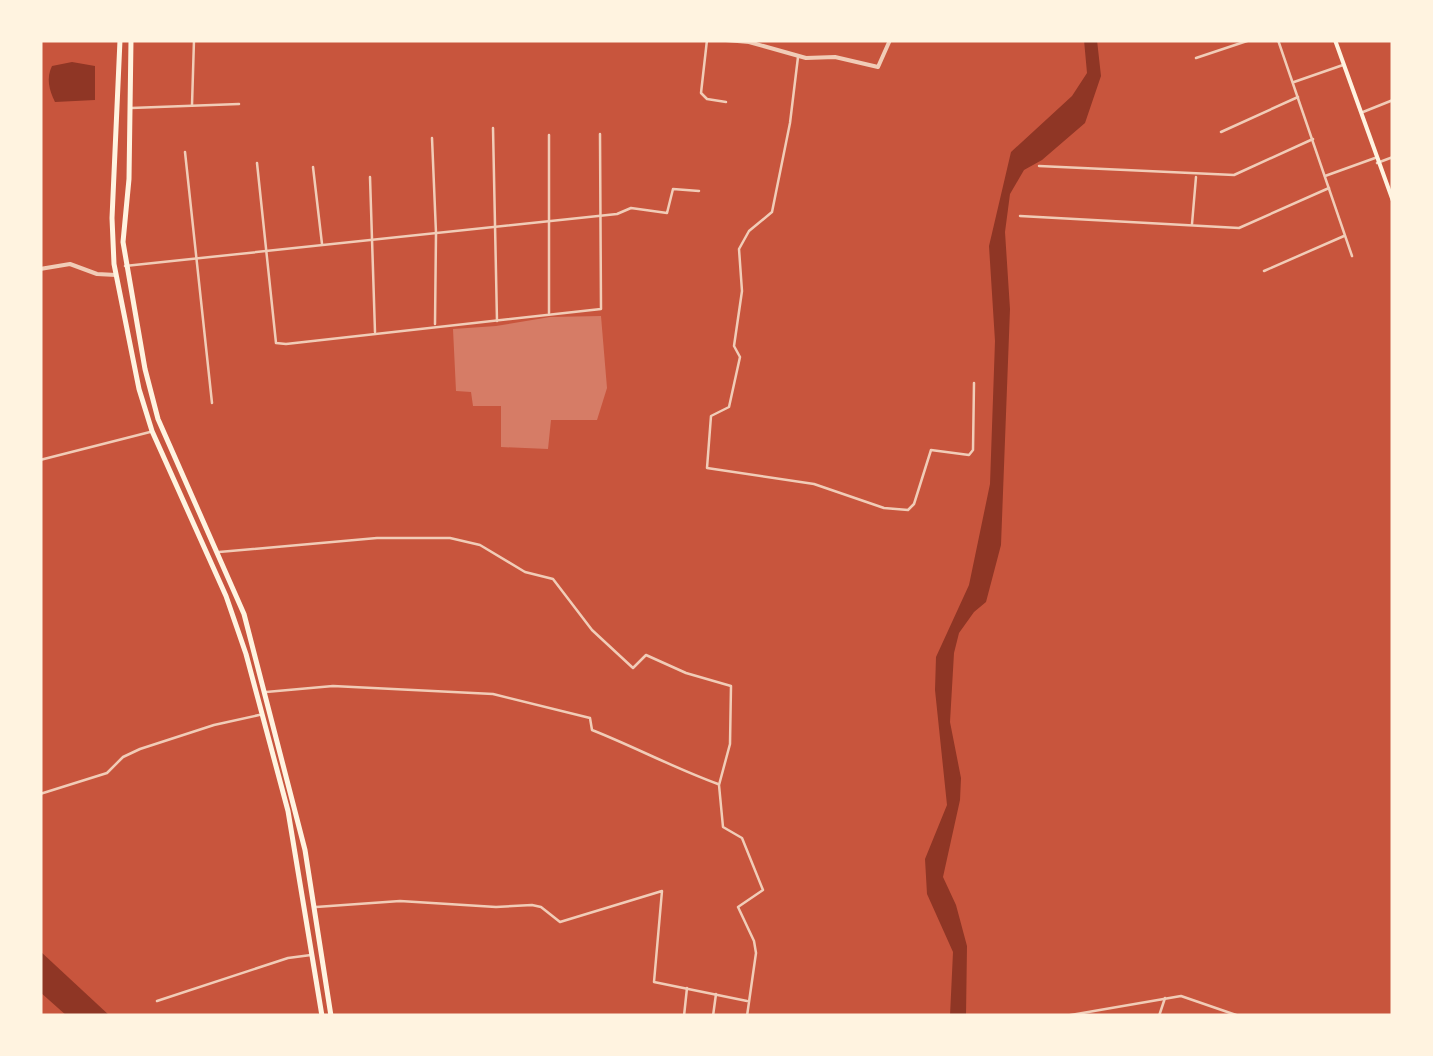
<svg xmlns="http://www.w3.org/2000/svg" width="1433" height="1056" viewBox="0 0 1433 1056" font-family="'PT Sans Narrow',sans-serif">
	<rect width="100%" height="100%" fill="#c8553d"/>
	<g fill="#8f3625">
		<path d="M1084 40H1097L1101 76 1085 123 1042 160 1024 170 1010 194 1005 232 1010 309 1001 545 986 602 974 612 959 633 954 653 950 722 961 778 960 800 943 877 956 905 967 946 966 1016H950L953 952 927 894 925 859 947 805 935 690 936 657 969 585 990 484 995 341 989 246 1011 152 1072 96 1087 73Z"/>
		<path d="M72 62 95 66V100L55 102C49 90 46 78 52 66Z"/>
		<path d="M40 951 110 1016H67L40 992Z"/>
	</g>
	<path fill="#d67c66" d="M601 316 607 388 597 420H551L548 449 501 447V406H473L471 392 456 391 453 329 496 326 550 317Z"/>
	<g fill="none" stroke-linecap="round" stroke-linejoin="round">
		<g stroke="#f1ccb7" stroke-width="2.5">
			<path d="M707 40 701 93 707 99 726 102"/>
			<path d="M1278 40 1352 256"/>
			<path d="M798 57 790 123 772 212 749 231 739 249 742 291 734 346 740 357 729 407 711 416 707 468 814 484 884 508 908 510 914 504 931 450 969 455 973 450 974 383"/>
			<path d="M1196 58 1250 40"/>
			<path d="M1294 82 1343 65"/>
			<path d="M192 105 194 40"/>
			<path d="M131 108 239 104"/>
			<path d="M1363 112 1393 100"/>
			<path d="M493 128 497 321"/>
			<path d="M1221 132 1298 97"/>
			<path d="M549 135V313"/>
			<path d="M432 138 436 233 435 324"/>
			<path d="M185 152 212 403"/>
			<path d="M257 163 276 343 286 344 601 309 600 134"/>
			<path d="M1377 163 1393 157"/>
			<path d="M1039 166 1234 175 1313 139"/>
			<path d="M313 167 322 244"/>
			<path d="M1325 176 1375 158"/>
			<path d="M370 177 375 332"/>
			<path d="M1020 216 1239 228 1329 188"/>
			<path d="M1192 224 1196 177"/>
			<path d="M125 266 617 214 631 208 667 213 673 189 699 191"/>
			<path d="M1264 271 1344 236"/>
			<path d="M40 460 150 432"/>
			<path d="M219 552 377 538H450L480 545 525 572 553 579 592 630 633 668 646 655 686 673 731 686 730 744 719 785 723 827 742 838 763 890 738 907 754 941 756 953 747 1016"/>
			<path d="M266 692 333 686 493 694 590 718 592 730C635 747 674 768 718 784"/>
			<path d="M40 794 107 773 123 757 140 749 214 725 259 715"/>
			<path d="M316 907 400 901 496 907 532 905 541 907 560 922 662 891 654 982 747 1001"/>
			<path d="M157 1001 288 958 311 955"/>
			<path d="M684 1016 687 988"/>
			<path d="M713 1016 716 994"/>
			<path d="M1065 1016 1181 996 1239 1016"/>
			<path d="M1159 1016 1165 998"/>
		</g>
		<g stroke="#f1ccb7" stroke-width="4">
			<path d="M726 40 749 42 806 58 835 57 878 67 890 40"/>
			<path d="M40 269 70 264 97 274 116 275"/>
		</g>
		<path stroke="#fff3e0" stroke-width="4" d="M1335 40 1393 201"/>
		<g stroke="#fff3e0" stroke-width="5">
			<path d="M120 40 112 218 114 264 139 389 152 431 226 596 246 654 288 811 322 1016"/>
			<path d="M131 40 129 179 123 242 145 369 158 419 244 614 305 850 331 1016"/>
		</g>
	</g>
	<rect width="1433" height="1056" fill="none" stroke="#fff3e0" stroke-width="85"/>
</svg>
